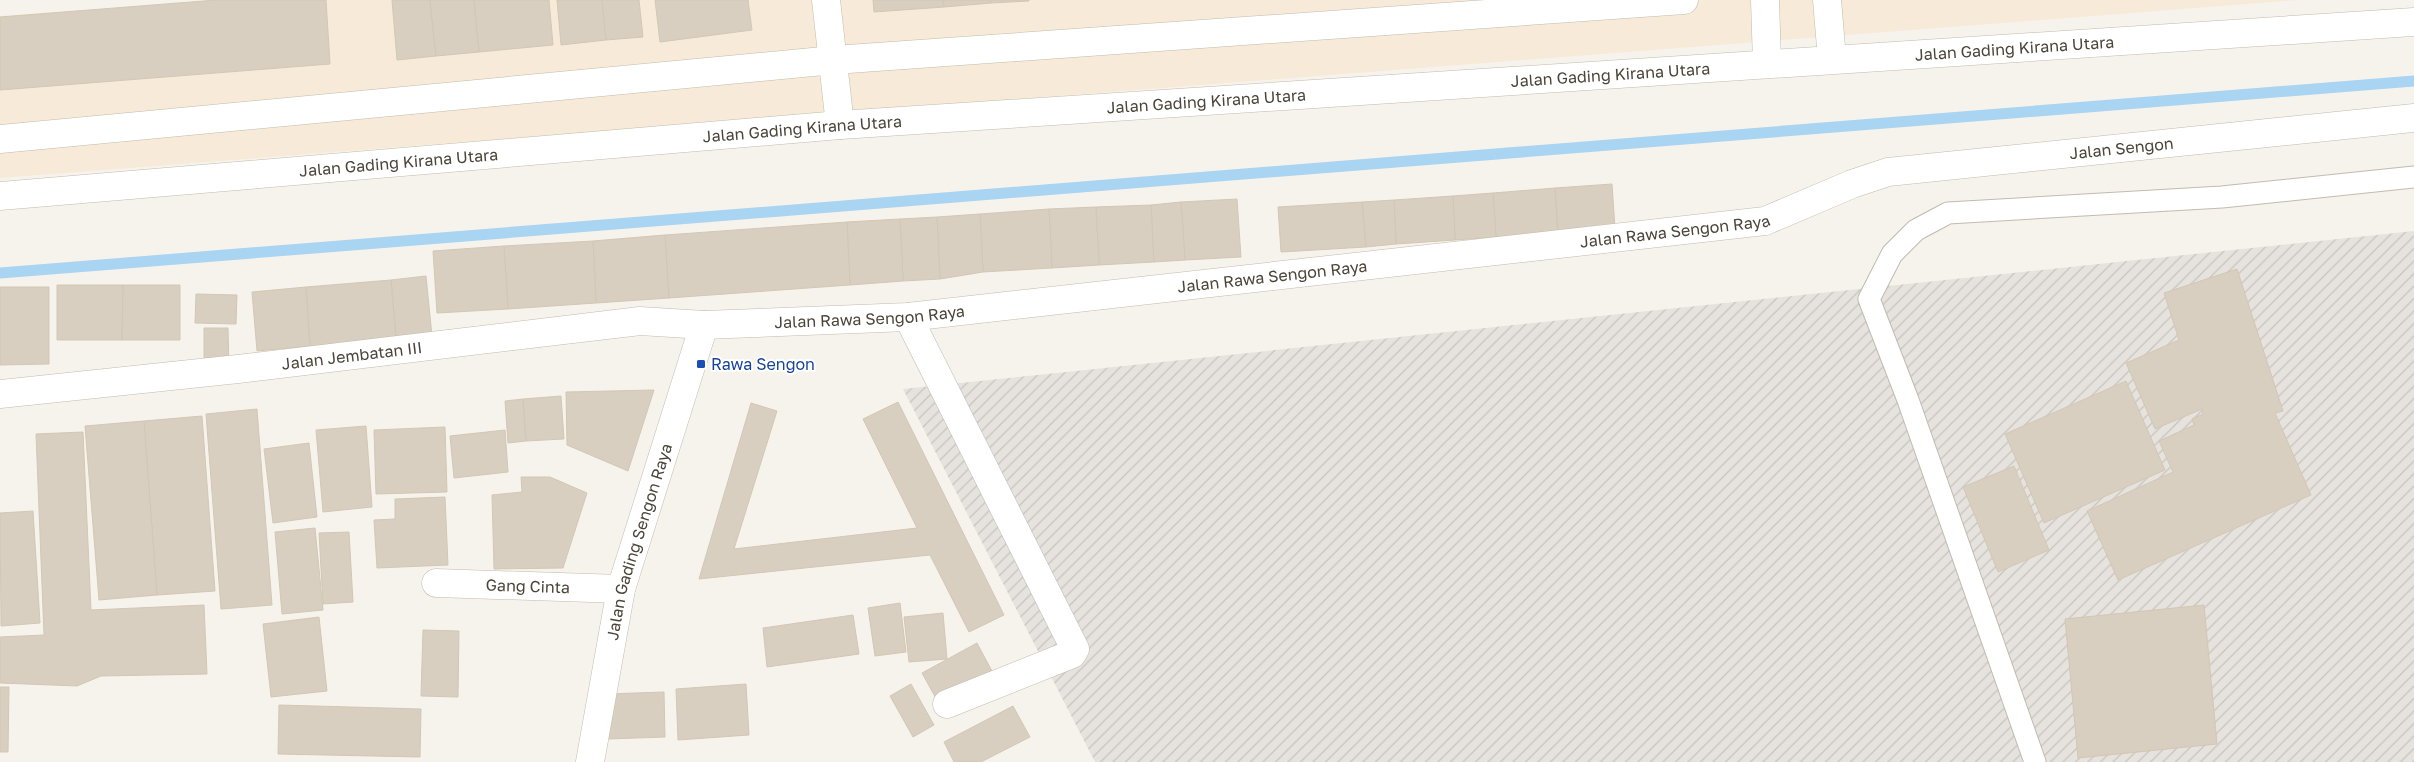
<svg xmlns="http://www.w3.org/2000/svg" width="2414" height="762" viewBox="0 0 2414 762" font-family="'Golos Text',sans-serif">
	<defs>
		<pattern id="industrial-furrows" width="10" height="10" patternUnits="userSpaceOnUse" patternTransform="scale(1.25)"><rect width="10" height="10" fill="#e6e2dd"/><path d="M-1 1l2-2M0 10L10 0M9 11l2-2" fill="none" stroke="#c7c3be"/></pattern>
	</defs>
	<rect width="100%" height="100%" fill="#f6f3ec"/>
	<path fill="#f7ead8" d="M235 0H2299L0 178V16Z"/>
	<path fill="url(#industrial-furrows)" d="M2414 231V762H1095L903 389Z"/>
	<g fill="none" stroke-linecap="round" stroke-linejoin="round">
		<path stroke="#a9d4f2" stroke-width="11" d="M0 273 2414 81"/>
	</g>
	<g fill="#d8cfc1" stroke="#d3c7b4">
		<path d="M216 0H326L330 64 0 90V17Z"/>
		<path d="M392 0H430L436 56 397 60Z"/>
		<path d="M430 0H474L479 52 436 56Z"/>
		<path d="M474 0H549L553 45 479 52Z"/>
		<path d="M557 0H602L606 40 561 45Z"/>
		<path d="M602 0H639L643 37 606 40Z"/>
		<path d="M655 0H748L752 30 660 42Z"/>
		<path d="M873 0H943L944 7 874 12Z"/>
		<path d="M943 0H991V3L944 7Z"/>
		<path d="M991 0H1029V1L991 3Z"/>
		<path d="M1612 184 1615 229 1558 233 1555 188Z"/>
		<path d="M1555 188 1558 233 1496 237 1493 193Z"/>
		<path d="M1493 193 1496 237 1455 240 1453 196Z"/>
		<path d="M1453 196 1455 240 1396 244 1394 200Z"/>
		<path d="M1237 199 1241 257 1185 260 1181 202Z"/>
		<path d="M1394 200 1396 244 1366 247 1362 202Z"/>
		<path d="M1181 202 1185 260 1154 262 1151 205Z"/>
		<path d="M1362 202 1366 247 1281 252 1278 207Z"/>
		<path d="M1151 205 1154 262 1099 265 1096 207Z"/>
		<path d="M1096 207 1099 265 1052 268 1049 209Z"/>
		<path d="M1049 209 1052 268 983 272 980 214Z"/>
		<path d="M980 214 983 272 940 279 937 217Z"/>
		<path d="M937 217 940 279 903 281 900 219Z"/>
		<path d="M900 219 903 281 850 285 847 222Z"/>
		<path d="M847 222 850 285 669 298 665 235Z"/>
		<path d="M665 235 669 298 596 303 593 241Z"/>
		<path d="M593 241 596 303 508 309 504 246Z"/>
		<path d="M504 246 508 309 437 313 433 251Z"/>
		<path d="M2237 269 2283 411 2275 413 2311 495 2118 580 2087 511 2173 472 2159 441 2194 425 2192 419 2203 414 2202 409 2155 429 2126 363 2179 340 2164 293Z"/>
		<path d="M426 276 432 336 396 339 391 280Z"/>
		<path d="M391 280 396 339 310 346 306 287Z"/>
		<path d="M57 285H123L122 340H57Z"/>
		<path d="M123 285H180V340H122Z"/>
		<path d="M0 287H49V364L0 365Z"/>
		<path d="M306 287 310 346 257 351 252 292Z"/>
		<path d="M196 294 237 295 236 324 195 323Z"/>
		<path d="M204 328H228L229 370H204Z"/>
		<path d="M2126 381 2165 470 2044 523 2005 434Z"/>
		<path d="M654 390 628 471 567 445 566 392Z"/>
		<path d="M561 396 564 439 526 441 523 399Z"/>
		<path d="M523 399 526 441 508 443 505 401Z"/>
		<path d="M898 402 1004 615 969 632 930 555 699 579 751 403 777 411 734 549 917 528 863 419Z"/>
		<path d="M257 409 272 605 221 609 206 414Z"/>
		<path d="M202 416 215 591 157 595 144 421Z"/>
		<path d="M144 421 157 595 99 600 85 426Z"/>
		<path d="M366 426 372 507 323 512 316 430Z"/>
		<path d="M445 427 447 492 376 494 374 430Z"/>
		<path d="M505 430 508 472 454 478 450 436Z"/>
		<path d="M83 432 91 610 204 605 207 674 101 676 77 686 0 683V637L44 635 36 434Z"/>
		<path d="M309 443 317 517 273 523 264 449Z"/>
		<path d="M2014 466 2049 550 1998 572 1963 487Z"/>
		<path d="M521 477H550L587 493 563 568 494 569 492 495 522 492Z"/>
		<path d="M445 497 448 565 377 568 374 520 395 519V499Z"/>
		<path d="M33 511 40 623 1 626 0 513Z"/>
		<path d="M315 528 323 610 282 614 275 532Z"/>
		<path d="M349 532 353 602 323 604 319 533Z"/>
		<path d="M900 603 906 652 875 656 868 608Z"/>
		<path d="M2204 605 2217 744 2078 758 2065 619Z"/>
		<path d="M943 613 947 659 909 662 904 617Z"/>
		<path d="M853 615 859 654 767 667 763 628Z"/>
		<path d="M319 617 327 691 271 697 263 624Z"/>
		<path d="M423 630 459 631 458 697 421 696Z"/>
		<path d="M977 643 993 673 938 702 922 673Z"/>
		<path d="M746 684 749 735 678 740 676 689Z"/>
		<path d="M911 684 934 725 913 737 890 696Z"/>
		<path d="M0 687H9L8 752H0Z"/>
		<path d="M664 692 665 737 608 739 607 694Z"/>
		<path d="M279 705 421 709 420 757 278 754Z"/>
		<path d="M1013 706 1030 737 981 762H954L944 742Z"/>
	</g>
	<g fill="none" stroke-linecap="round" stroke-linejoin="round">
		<g stroke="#c2bbae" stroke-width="23">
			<path id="service" d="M2035 762 1908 400 1869 299 1892 254 1916 230 1948 213 2222 197 2414 177"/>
		</g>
		<g stroke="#c2bbae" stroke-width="29">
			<g id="minor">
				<path d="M826 0 840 125"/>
				<path d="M1765 0 1767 63"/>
				<path d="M1827 0 1832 59"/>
				<path d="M0 139 834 60 1684 0"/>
				<path id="s1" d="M0 196 840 125 2414 22"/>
				<path d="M908 317 1075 649 1072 654 947 704"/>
				<path id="s2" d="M0 394 238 369 640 321 704 325 908 317 1765 221 1852 184 1888 172 2414 118"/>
				<path id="s3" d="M436 583 621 589"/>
				<path id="s4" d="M590 762 621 589 704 325"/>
			</g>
		</g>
		<use href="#service" stroke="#fff" stroke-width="21"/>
		<use href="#minor" stroke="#fff" stroke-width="28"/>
	</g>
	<rect fill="#1a4fb4" stroke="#fff" stroke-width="2" x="696" y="359" width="10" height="10" rx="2.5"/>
	<g text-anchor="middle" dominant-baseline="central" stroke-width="4" stroke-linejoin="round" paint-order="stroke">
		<g font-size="16" fill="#4b4439" stroke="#fff">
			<text stroke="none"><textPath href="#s1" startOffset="2020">Jalan Gading Kirana Utara</textPath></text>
			<text stroke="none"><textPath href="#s1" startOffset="1615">Jalan Gading Kirana Utara</textPath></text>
			<text stroke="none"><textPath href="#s1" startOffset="1210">Jalan Gading Kirana Utara</textPath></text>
			<text stroke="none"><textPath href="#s1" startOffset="805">Jalan Gading Kirana Utara</textPath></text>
			<text stroke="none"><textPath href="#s2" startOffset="2142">Jalan Sengon</textPath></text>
			<text stroke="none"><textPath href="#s1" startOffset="400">Jalan Gading Kirana Utara</textPath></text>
			<text stroke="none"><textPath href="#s2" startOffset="1684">Jalan Rawa Sengon Raya</textPath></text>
			<text stroke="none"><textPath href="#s2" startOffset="1279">Jalan Rawa Sengon Raya</textPath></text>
			<text stroke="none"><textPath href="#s2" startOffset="874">Jalan Rawa Sengon Raya</textPath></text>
			<text stroke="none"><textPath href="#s2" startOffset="354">Jalan Jembatan III</textPath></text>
			<text stroke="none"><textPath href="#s4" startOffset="226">Jalan Gading Sengon Raya</textPath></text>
			<text stroke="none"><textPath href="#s3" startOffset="92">Gang Cinta</textPath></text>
		</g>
		<g font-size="16" fill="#164399" stroke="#fff" text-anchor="start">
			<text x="711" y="364">Rawa Sengon</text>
		</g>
	</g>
</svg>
